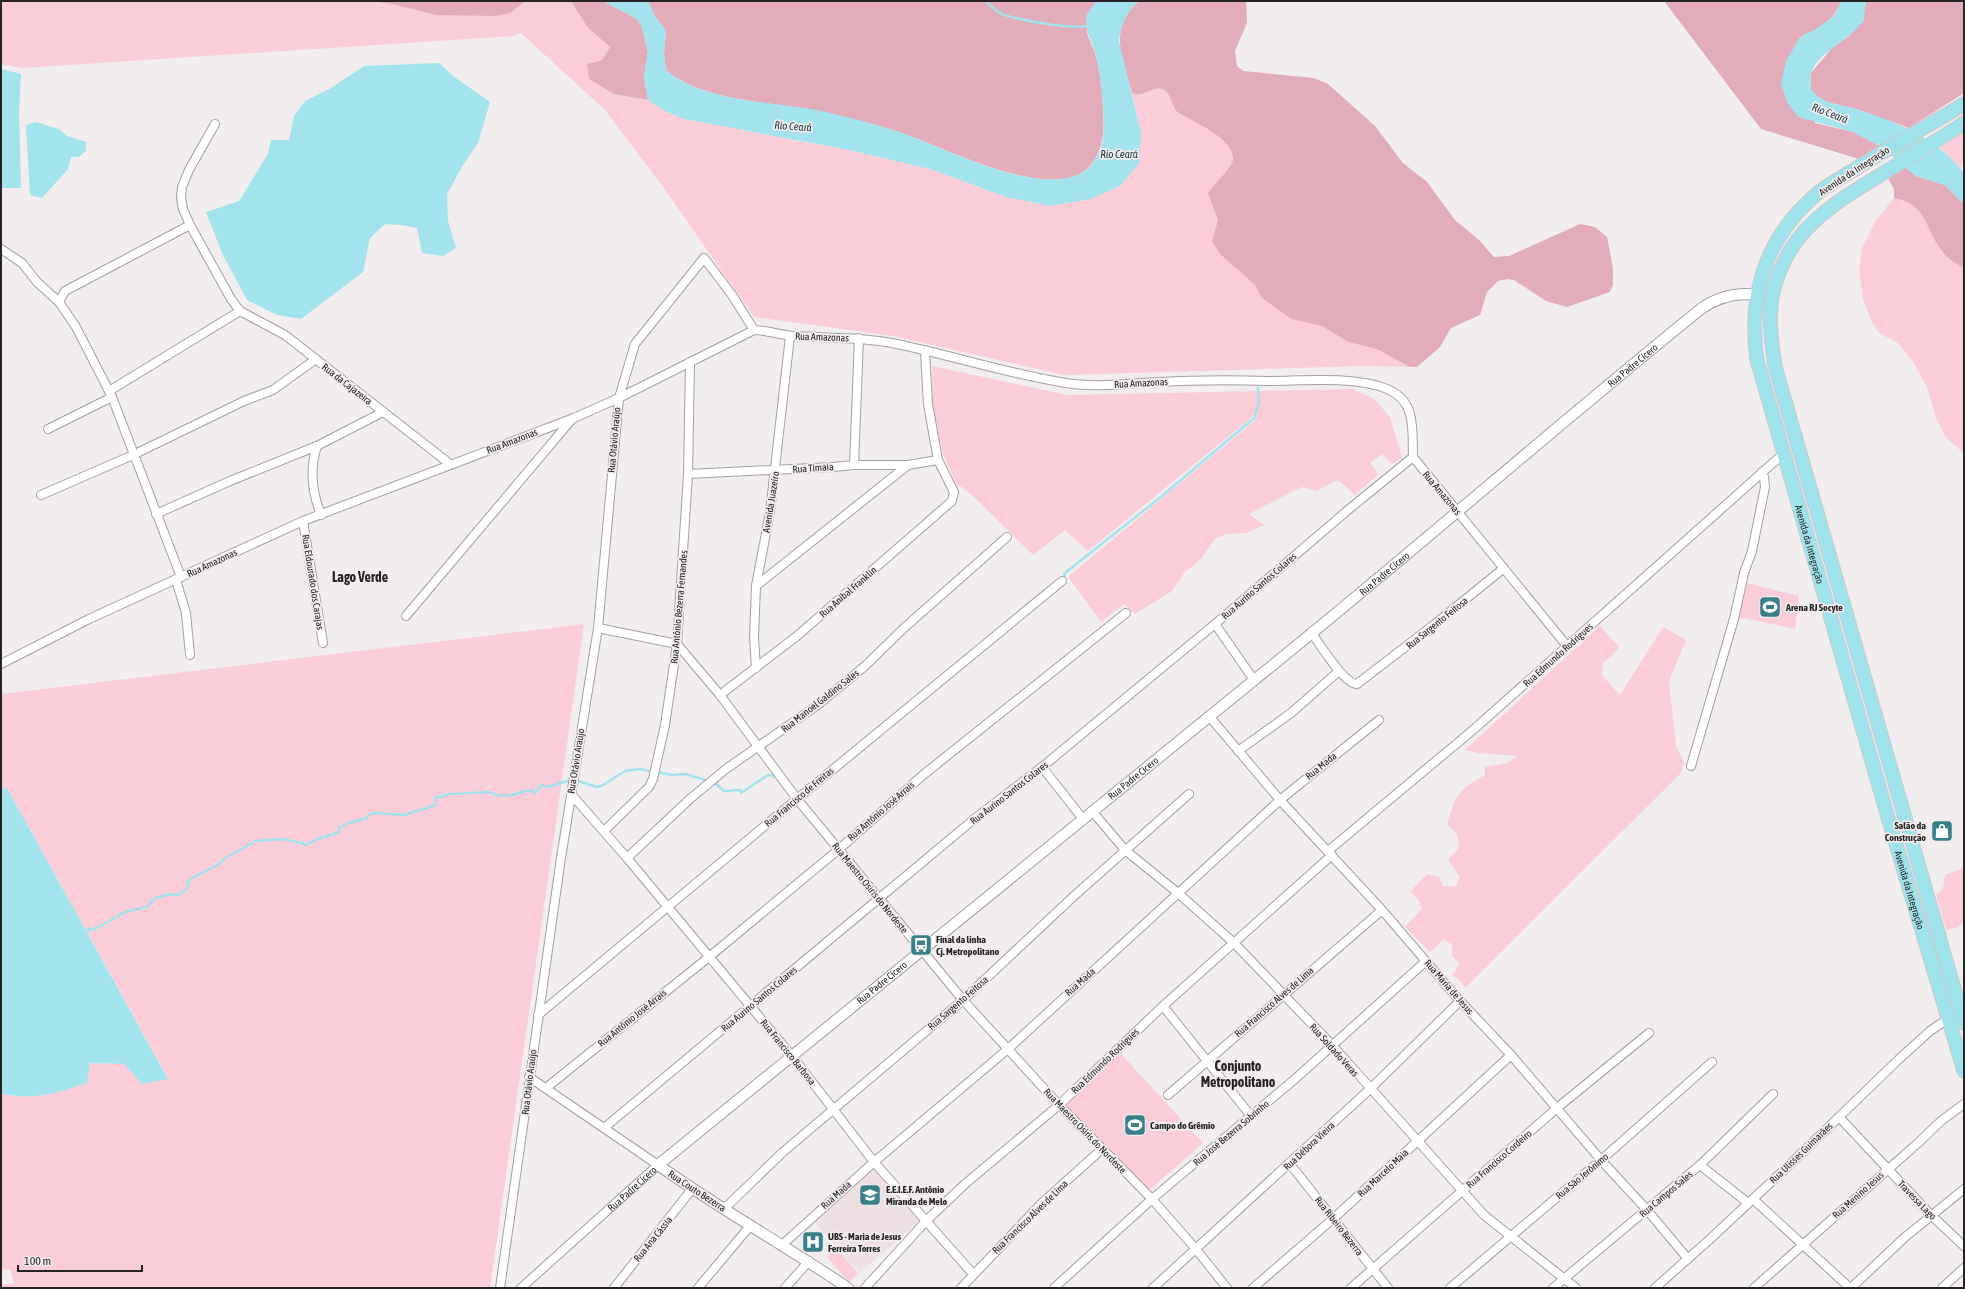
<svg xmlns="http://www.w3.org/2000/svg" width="1965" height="1289" viewBox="0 0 1965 1289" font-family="'Asap Condensed',sans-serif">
	<rect width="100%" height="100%" fill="#f2edee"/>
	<path fill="#eddfe2" d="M874 1169 919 1221 860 1273 814 1221Z"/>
	<g fill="#facdd9">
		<path d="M1 1H368L393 4 523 5 526 1H569L572 3 588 28 610 47 602 60 587 64 614 94 648 100 684 119 844 149 930 169 1006 197 1141 133 1132 93C1135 94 1139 95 1141 94 1148 93 1155 87 1162 89 1172 92 1171 108 1179 113 1195 123 1232 137 1233 159 1233 166 1213 186 1208 193L1218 220 1212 241 1220 254 1255 285 1262 298 1291 319 1322 326 1348 342 1377 349 1410 367 1363 366 1064 375 893 336 754 317 663 187 605 110 521 33 513 36 22 68 1 64Z"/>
		<path d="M1964 131V155L1961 169 1940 147Z"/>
		<path d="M1894 198C1928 205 1924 228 1942 251 1948 259 1955 263 1964 268V453L1946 438 1936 418 1927 387 1912 360 1898 343 1879 333 1871 320 1863 299 1859 270 1862 248 1875 222Z"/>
		<path d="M932 366 1067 395 1353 389 1374 399 1390 417 1402 458 1392 464 1382 454 1370 463 1379 474 1355 495 1338 480 1316 491 1302 487 1249 514 1264 525 1246 533 1226 534 1215 539 1201 559 1184 573 1172 591 1135 614 1124 604 1101 622 1068 577 1255 420 1257 415 1258 406 1251 418 1088 551 1065 530 1033 555 973 496 956 483 943 454 933 406Z"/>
		<path d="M1747 583 1799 596 1795 629 1738 617Z"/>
		<path d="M584 624 490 1288H1V1285L14 1283 10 1269 1 1270V1094C38 1100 52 1094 87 1083L90 1063 124 1064 142 1084 168 1078 7 788 1 789V694Z"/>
		<path d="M1600 626 1619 647 1611 657 1603 662 1602 675 1620 695 1663 627 1686 640 1669 681 1676 747 1684 761 1681 773 1465 988 1462 982 1452 975 1460 964 1452 956V945L1444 939 1430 952 1405 927 1422 909 1418 900 1411 891 1427 874 1439 877 1443 886H1456L1460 877 1448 860 1459 848 1457 835 1447 824C1457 793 1457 791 1485 775V767L1507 763 1518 756 1478 753 1465 750Z"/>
		<path d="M1964 868V923L1956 928 1946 930 1936 895 1943 889 1945 875Z"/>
		<path d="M1120 1053 1203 1143 1149 1190 1065 1106Z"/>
		<path d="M837 1249 858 1273 849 1282 827 1257Z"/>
	</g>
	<g fill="#e2acbb">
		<path d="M368 1H526L510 13 495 16 436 15 393 4Z"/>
		<path d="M569 1H603L637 19 642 27 648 52 644 77 648 100 614 94 589 79 587 64 602 60 610 47 588 28 572 3Z"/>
		<path d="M648 1H1097C1091 8 1087 20 1087 30 1087 37 1093 46 1095 53 1101 70 1107 129 1101 145 1099 151 1095 160 1091 164 1080 179 1059 180 1043 179 991 174 944 147 896 131 871 123 845 117 820 111 774 102 703 102 666 70L664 54 666 31 654 15Z"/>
		<path d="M1139 1H1246L1247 23 1235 51 1237 66 1243 71 1314 78 1328 84 1375 126 1403 163 1427 182 1455 220 1479 240 1494 257 1509 256 1580 224 1595 227 1607 237 1613 268V285L1610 292 1567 307 1546 301 1514 280 1507 279 1498 281 1487 292 1480 315 1451 328 1440 347 1417 367H1410L1377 349 1348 342 1322 326 1291 319 1262 298 1255 285 1220 254 1212 241 1218 220 1208 193C1213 186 1233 166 1233 159 1232 137 1195 123 1179 113 1171 108 1172 92 1162 89 1154 87 1148 93 1141 94 1139 95 1135 94 1132 93 1123 59 1107 29 1139 1Z"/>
		<path d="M1664 1H1841C1838 14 1825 25 1813 31 1807 34 1804 34 1799 39L1815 123 1853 132 1880 146 1859 159 1761 129Z"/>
		<path d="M1866 1H1964V93L1909 128 1856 109 1819 100 1810 89 1811 73 1832 48 1849 36 1863 21Z"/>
		<path d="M1905 167 1916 176 1945 185 1964 204V268C1955 263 1948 259 1942 251 1924 228 1928 205 1894 198V189L1887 177Z"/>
	</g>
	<g fill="#a2e3ed">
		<path d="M603 1H648L654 15 666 31 664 54 666 70C702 102 775 102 821 111 845 117 872 123 896 131 944 147 992 175 1043 179 1060 180 1081 179 1092 164 1095 159 1100 151 1102 145 1107 125 1101 75 1096 55 1093 43 1085 32 1086 19 1086 13 1093 6 1097 1H1139C1126 12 1121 25 1119 41L1141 133 1139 163 1120 186 1091 199 1050 206 1006 197 930 169 844 149 684 119 665 111 648 100 644 77 648 52 642 27 637 19Z"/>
		<path d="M1841 1H1866C1865 7 1865 17 1862 22 1850 40 1818 52 1811 73 1809 77 1811 84 1811 89 1825 106 1836 103 1856 109 1897 122 1938 138 1964 173V204L1945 185 1916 176 1880 146 1853 132 1798 117 1787 102 1781 83 1786 61 1799 39 1805 34 1813 31 1829 20 1836 13Z"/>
		<path d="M439 63 453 76 490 102 478 143 463 165 447 194 448 221 456 248 443 256 422 253 417 228 401 225 385 224 370 238 363 272 301 319 277 315 247 300 222 253 206 212 239 201 268 154 271 140H289L294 116 305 101 331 88 364 66Z"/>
		<path d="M1 69 21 74 19 111 21 188H1Z"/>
		<path d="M36 122 59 129 67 136 86 142V151L79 157H71L68 169 42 198 30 195 26 125Z"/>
		<path d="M7 788 168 1079 142 1084 124 1064 90 1063 87 1083C53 1094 38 1100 1 1094V789Z"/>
	</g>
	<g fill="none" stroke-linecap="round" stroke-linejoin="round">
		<g stroke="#a2e3ed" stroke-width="2.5">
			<path d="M986 1C990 5 995 11 1000 13 1012 19 1077 31 1089 25"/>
			<path d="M1063 579 1065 573 1162 496 1254 418 1259 403 1258 388"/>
			<path d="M714 782 724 791 740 790 741 793 768 775 778 777"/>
			<path d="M85 933 90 928 93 930 125 912 147 907 155 898 171 894 178 895 187 890 188 882 194 877 218 865 224 859 255 841 285 839 307 845C316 837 328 837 339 832V828L348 823 364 819 370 814 377 813 404 815 436 805 435 798 450 794 490 792C502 800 518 793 530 790L534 793 542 785 548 787 567 781H578L597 787 603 785 625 771 640 769 672 775 685 774 709 781"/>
		</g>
		<g stroke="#a49fa1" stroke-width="10">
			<g id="minor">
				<path d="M215 124 189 170 182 187 181 198 183 209 190 225 231 299 240 311 285 335 450 464"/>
				<path d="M1 249 22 263 37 282 59 302 76 327 112 397 181 577"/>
				<path d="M59 302 65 291 190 225"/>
				<path d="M109 391 240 311"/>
				<path d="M48 429 112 397"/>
				<path d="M317 446C309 470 312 492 321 515"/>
				<path d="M854 465 859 338"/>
				<path d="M688 474 833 467 854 465H908L938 460"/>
				<path d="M41 495 133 455 244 401 273 390 316 359"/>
				<path d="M156 514 230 481 317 446 383 412"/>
				<path d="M303 521 323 643"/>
				<path d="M176 580 186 613 190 655"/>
				<path d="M756 586 908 465"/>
				<path d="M406 616 573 418"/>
				<path d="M1215 624 1254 680"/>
				<path d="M598 628 677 644 720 695 797 799 963 1000 1059 1105 1152 1199 1195 1248 1227 1288"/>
				<path d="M1311 632C1319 643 1344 684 1357 684L1435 624 1504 568"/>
				<path d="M1 664 89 619 303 521 574 418 619 398 754 330C767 330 779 335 793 336 828 338 862 337 897 344 954 356 1009 374 1066 383 1097 388 1129 383 1160 382 1196 380 1232 380 1268 381 1303 381 1356 376 1387 389 1417 401 1412 430 1413 457L1567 646"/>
				<path d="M756 668 754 638 756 586 770 512 790 336"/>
				<path d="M720 695 797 636 952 501 954 492 938 460 928 404 925 352"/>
				<path d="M1209 716 1280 800 1382 910 1460 1001 1511 1055 1601 1160 1647 1210 1688 1259"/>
				<path d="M1238 751 1291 713 1339 671"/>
				<path d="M1691 766 1734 619 1744 573 1752 551 1765 487 1764 477 1762 472"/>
				<path d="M1042 767 1083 819"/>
				<path d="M571 794 627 858 792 1056 874 1162 973 1274"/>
				<path d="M1092 811 1125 850 1178 893 1234 943 1332 1045 1484 1215 1576 1288"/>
				<path d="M604 831 649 787 653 779 665 725 677 644 688 474 690 362"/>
				<path d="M1328 851 1473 730 1783 454"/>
				<path d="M627 858 691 798 726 769 819 704 865 666 904 628 1007 537"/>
				<path d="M1163 1006 1251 1116"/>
				<path d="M538 1015 797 799 1062 581"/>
				<path d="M546 1088 709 957 838 850 923 775 1126 613"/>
				<path d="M1168 1095 1382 910"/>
				<path d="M1839 1117 1931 1215 1964 1246"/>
				<path d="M604 1128 973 820 1042 767 1215 624 1348 510 1413 457"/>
				<path d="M1290 1164 1388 1288"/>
				<path d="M1700 1165 1748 1203"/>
				<path d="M1753 1199 1850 1288"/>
				<path d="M724 1209 783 1152 963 1000 1074 896 1189 794"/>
				<path d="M782 1245 874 1162 1008 1049 1280 800 1379 720"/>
				<path d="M500 1288 561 858 598 628 619 398 635 344 704 258 732 295 754 330"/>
				<path id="s1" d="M521 1288 658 1165 529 1077"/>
				<path d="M614 1288 692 1189"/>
				<path d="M698 1288 750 1226"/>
				<path d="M785 1288 809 1261"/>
				<path d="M865 1288 927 1220 965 1184 1059 1105 1163 1006 1332 855"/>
				<path d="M961 1288 1042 1203 1102 1149"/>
				<path d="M1054 1288 1152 1199 1295 1079 1426 961"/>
				<path d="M1153 1288 1370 1089 1460 1001"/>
				<path d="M1253 1288 1334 1218 1511 1055"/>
				<path d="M1351 1288 1557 1108 1649 1033"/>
				<path d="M1450 1288 1601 1160 1712 1062"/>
				<path d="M1553 1288 1700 1165 1773 1094"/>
				<path d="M1655 1288 1709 1240 1783 1171 1898 1060 1930 1031 1949 1018"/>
				<path d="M1754 1288 1918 1143 1941 1121 1964 1104"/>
				<path d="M1851 1288 1904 1238 1964 1189"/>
				<path d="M1942 1288 1964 1268"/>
			</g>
		</g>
		<g stroke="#a49fa1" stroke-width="12">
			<g id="tertiary">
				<path id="s2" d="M848 1288C786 1246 720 1209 658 1165 856 1003 1054 841 1253 681 1405 559 1551 430 1702 308 1720 296 1737 292 1757 295"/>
			</g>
		</g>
		<g stroke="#cbcaca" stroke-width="15">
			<g id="primary">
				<path id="s3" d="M1964 104C1929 125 1894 145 1860 166 1846 175 1831 183 1819 192 1766 236 1748 293 1757 360L1889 821 1964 1071"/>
				<path d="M1964 123C1937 141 1909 157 1882 174 1852 192 1820 211 1798 239 1788 252 1780 269 1775 285 1767 311 1771 339 1775 366L1964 1023"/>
			</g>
		</g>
		<use href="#minor" stroke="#fff" stroke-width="8"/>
		<use href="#tertiary" stroke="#fff" stroke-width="10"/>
		<use href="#primary" stroke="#9ee2ec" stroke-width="13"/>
	</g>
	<defs>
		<g id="stadium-square" transform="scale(1.15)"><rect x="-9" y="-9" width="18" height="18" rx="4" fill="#39808a" stroke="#f2edee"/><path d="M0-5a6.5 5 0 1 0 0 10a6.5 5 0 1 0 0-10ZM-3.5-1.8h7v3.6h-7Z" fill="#fff"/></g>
		<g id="shop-square" transform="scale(1.15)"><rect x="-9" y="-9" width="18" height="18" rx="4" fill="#39808a" stroke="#f2edee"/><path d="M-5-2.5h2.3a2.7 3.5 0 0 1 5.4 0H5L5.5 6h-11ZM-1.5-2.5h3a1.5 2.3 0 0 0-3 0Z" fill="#fff"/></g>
		<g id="bus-square" transform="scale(1.15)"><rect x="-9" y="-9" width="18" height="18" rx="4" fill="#39808a" stroke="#f2edee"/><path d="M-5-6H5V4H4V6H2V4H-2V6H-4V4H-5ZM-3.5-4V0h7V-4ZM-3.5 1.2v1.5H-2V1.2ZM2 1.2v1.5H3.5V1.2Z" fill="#fff"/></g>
		<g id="school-square" transform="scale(1.15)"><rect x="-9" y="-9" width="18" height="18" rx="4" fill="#39808a" stroke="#f2edee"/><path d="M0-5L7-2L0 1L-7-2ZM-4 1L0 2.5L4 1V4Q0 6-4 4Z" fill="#fff"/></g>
		<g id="hospital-square" transform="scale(1.15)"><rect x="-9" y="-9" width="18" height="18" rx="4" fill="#39808a" stroke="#f2edee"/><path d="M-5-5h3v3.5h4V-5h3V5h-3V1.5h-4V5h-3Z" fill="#fff"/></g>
	</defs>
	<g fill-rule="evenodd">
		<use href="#stadium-square" x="1770" y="607"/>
		<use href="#shop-square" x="1942" y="831"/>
		<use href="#bus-square" x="921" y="945"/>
		<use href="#stadium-square" x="1135" y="1125"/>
		<use href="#school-square" x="870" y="1195"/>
		<use href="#hospital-square" x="813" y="1242"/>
	</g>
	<g text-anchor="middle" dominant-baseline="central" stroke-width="3.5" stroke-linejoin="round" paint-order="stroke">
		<g font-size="10" fill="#252324" stroke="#f2edee">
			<text transform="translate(1854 171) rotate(-33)">Avenida da Integração</text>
			<text transform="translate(822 337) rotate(2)">Rua Amazonas</text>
			<text stroke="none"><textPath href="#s2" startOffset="1487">Rua Padre Cícero</textPath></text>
			<text transform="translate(1141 383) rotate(-3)">Rua Amazonas</text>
			<text transform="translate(347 384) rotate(38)">Rua da Cajazeira</text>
			<text transform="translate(614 440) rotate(-85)">Rua Otávio Araújo</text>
			<text transform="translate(512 441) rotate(-21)">Rua Amazonas</text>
			<text transform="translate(813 468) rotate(-4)">Rua Timaia</text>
			<text transform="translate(1442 493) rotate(50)">Rua Amazonas</text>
			<text transform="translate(771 502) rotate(-81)">Avenida Juazeiro</text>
			<text stroke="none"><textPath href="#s3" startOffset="549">Avenida da Integração</textPath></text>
			<text transform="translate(212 563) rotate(-25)">Rua Amazonas</text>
			<text stroke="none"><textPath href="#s2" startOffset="1163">Rua Padre Cícero</textPath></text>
			<text transform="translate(313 582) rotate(81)">Rua Eldourado dos Carajas</text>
			<text transform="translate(1259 586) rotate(-41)">Rua Aurino Santos Colares</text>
			<text transform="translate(848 592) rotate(-41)">Rua Anibal Franklin</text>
			<text transform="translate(679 607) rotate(-85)">Rua Antônio Bezerra Fernandes</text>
			<text transform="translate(1437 623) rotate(-39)">Rua Sargento Feitosa</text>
			<text transform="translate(1558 655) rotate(-42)">Rua Edmundo Rodrigues</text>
			<text transform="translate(820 701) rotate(-38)">Rua Manoel Galdino Sales</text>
			<text transform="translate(576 761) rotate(-81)">Rua Otávio Araújo</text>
			<text transform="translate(1321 766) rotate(-39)">Rua Mada</text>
			<text stroke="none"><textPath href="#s2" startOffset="839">Rua Padre Cícero</textPath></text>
			<text transform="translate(1009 793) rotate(-38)">Rua Aurino Santos Colares</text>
			<text transform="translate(799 797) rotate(-40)">Rua Francisco de Freitas</text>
			<text transform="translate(881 811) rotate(-41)">Rua Antônio José Arrais</text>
			<text transform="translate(870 888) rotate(51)">Rua Maestro Osiris do Nordeste</text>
			<text stroke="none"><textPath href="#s3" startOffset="909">Avenida da Integração</textPath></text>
			<text transform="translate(1080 982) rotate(-42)">Rua Mada</text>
			<text stroke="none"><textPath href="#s2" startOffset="515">Rua Padre Cícero</textPath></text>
			<text transform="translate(1449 987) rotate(49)">Rua Maria de Jesus</text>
			<text transform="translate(759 999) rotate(-40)">Rua Aurino Santos Colares</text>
			<text transform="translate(1274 1002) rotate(-41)">Rua Francisco Alves de Lima</text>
			<text transform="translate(958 1003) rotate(-41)">Rua Sargento Feitosa</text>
			<text transform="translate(632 1018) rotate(-39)">Rua Antônio José Arrais</text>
			<text transform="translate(1334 1050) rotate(48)">Rua Soldado Veras</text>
			<text transform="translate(788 1052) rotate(51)">Rua Francisco Barbosa</text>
			<text transform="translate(1105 1061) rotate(-44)">Rua Edmundo Rodrigues</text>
			<text transform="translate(529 1082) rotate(-83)">Rua Otávio Araújo</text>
			<text transform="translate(1085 1131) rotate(46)">Rua Maestro Osiris do Nordeste</text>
			<text transform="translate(1231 1133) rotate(-40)">Rua José Bezerra Sobrinho</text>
			<text transform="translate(1309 1146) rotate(-43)">Rua Débora Vieira</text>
			<text transform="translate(1801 1153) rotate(-44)">Rua Ulisses Guimarães</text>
			<text transform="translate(1499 1159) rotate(-41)">Rua Francisco Cordeiro</text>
			<text transform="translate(1383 1173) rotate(-43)">Rua Marcelo Maia</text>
			<text transform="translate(1582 1176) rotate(-40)">Rua São Jerônimo</text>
			<text stroke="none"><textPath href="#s1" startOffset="149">Rua Padre Cícero</textPath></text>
			<text transform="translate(697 1191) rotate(33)">Rua Couto Bezerra</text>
			<text transform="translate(1666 1194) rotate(-40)">Rua Campos Sales</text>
			<text transform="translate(836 1195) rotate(-42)">Rua Mada</text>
			<text transform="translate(1858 1195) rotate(-42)">Rua Menino Jesus</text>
			<text transform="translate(1917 1200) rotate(46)">Travessa Lago</text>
			<text transform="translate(1030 1217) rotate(-44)">Rua Francisco Alves de Lima</text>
			<text transform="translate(1339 1226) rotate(52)">Rua Ribeiro Bezerra</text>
			<text transform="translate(653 1239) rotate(-51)">Rua Ana Cássia</text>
		</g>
		<g font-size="10" font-weight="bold" fill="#252324" stroke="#f2edee" text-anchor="start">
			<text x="1786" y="607">Arena RJ Socyte</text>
			<text x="1926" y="825" text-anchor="end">Salão da<tspan x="1926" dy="12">Construção</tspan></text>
			<text x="936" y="939">Final da linha<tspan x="936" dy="12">Cj. Metropolitano</tspan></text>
			<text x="1150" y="1125">Campo do Grêmio</text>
			<text x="886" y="1189">E.E.I.E.F. Antônio<tspan x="886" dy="12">Miranda de Melo</tspan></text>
			<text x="828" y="1236">UBS - Maria de Jesus<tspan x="828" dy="12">Ferreira Torres</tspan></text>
		</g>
		<g font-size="11" font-style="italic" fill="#15353a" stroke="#f2edee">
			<text transform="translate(1830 113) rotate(21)">Rio Ceará</text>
			<text transform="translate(793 126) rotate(4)">Rio Ceará</text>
			<text x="1119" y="154">Rio Ceará</text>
		</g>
		<g font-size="14" font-weight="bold" fill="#252324" stroke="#f2edee">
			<text x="360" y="577">Lago Verde</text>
			<text x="1238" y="1066">Conjunto<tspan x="1238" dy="16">Metropolitano</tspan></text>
		</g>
	</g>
	<rect width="1965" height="1289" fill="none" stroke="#252324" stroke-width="4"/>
	<path d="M18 1265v6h124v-6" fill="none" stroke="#252324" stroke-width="2"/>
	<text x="24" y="1265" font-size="12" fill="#252324" stroke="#f2edee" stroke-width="3" paint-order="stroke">100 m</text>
</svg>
